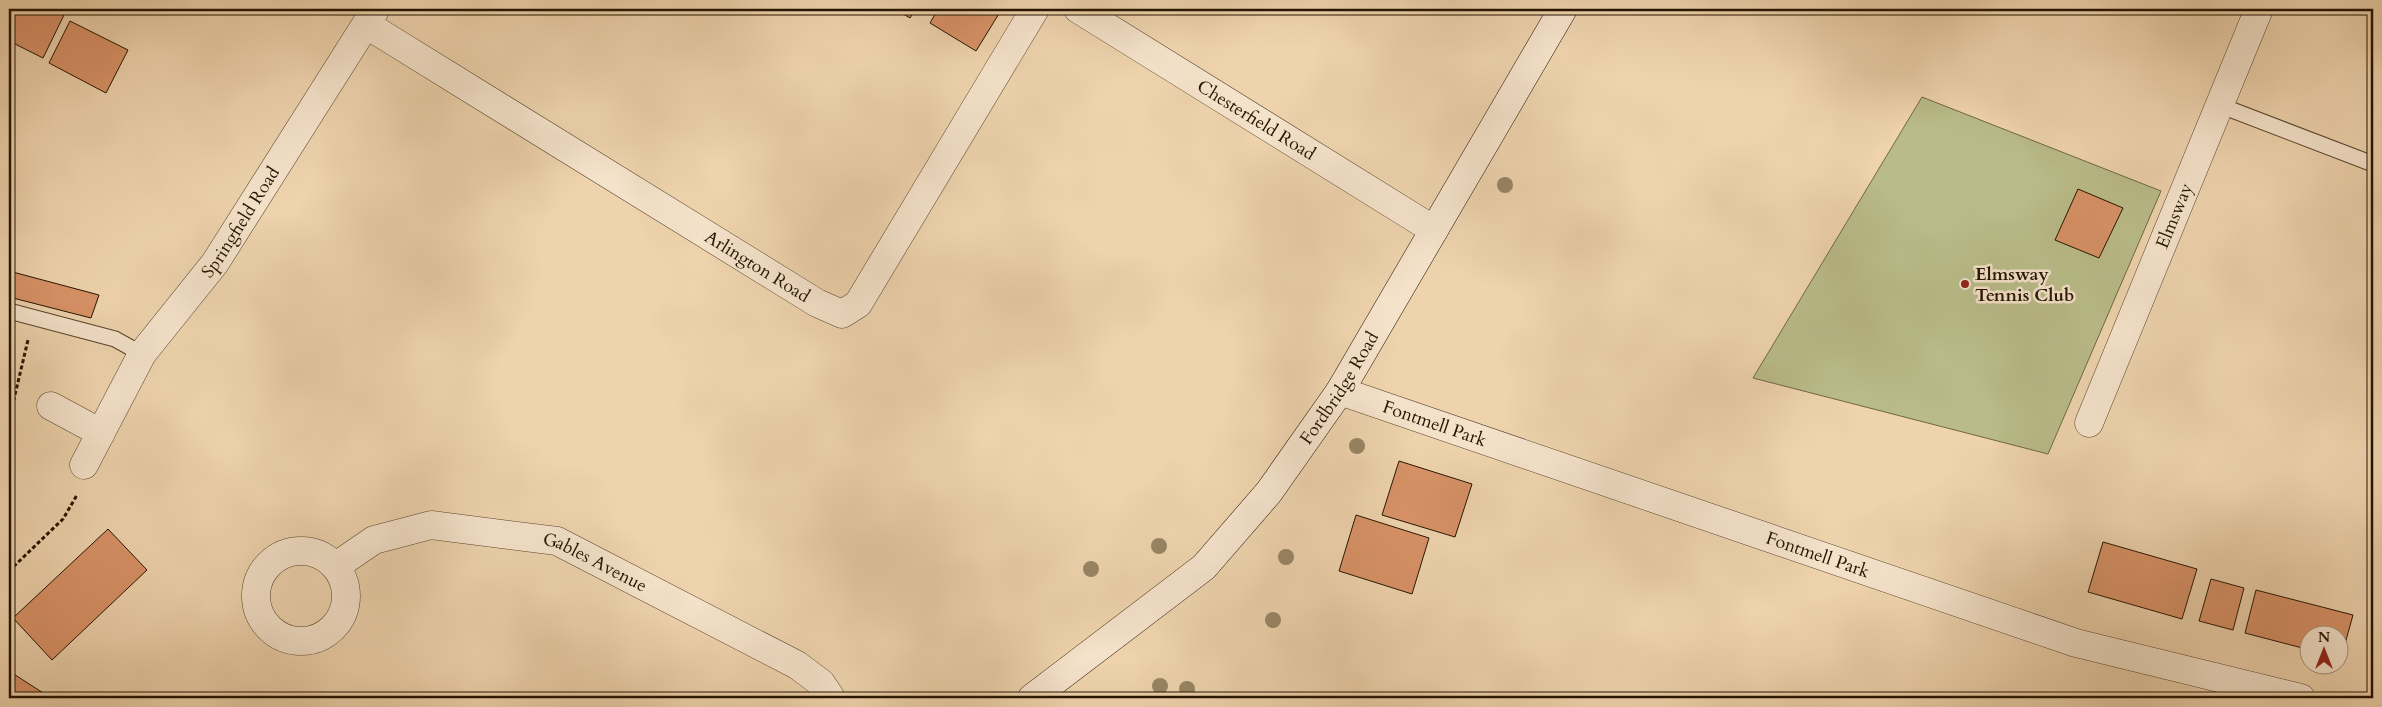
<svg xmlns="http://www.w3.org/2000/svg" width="2382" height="707" viewBox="0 0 2382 707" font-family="Cardo,serif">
	<rect width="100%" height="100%" fill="#eed3ad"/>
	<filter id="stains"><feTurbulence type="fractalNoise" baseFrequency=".004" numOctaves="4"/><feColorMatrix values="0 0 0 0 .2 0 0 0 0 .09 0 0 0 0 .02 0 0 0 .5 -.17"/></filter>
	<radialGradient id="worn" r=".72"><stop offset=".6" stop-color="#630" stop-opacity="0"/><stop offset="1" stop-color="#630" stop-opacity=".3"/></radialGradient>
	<path fill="#b9bc89" stroke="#6f6844" d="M1922 97 2161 191 2048 454 1753 378Z"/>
	<g fill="#d89267" stroke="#251400">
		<path d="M9 9H51L64 15 43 58 9 41Z"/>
		<path d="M895 9H916L910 18Z"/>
		<path d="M938 9H994L1000 12 976 51 930 23Z"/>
		<path d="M70 21 128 50 106 93 49 63Z"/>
		<path d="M2078 189 2123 208 2099 258 2055 240Z"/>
		<path d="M9 271 99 295 91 318 9 297Z"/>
		<path d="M1399 461 1472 484 1455 537 1382 515Z"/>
		<path d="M1356 515 1429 538 1412 594 1339 571Z"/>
		<path d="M108 529 147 570 52 660 13 618Z"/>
		<path d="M2103 542 2197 569 2182 619 2088 592Z"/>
		<path d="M2211 579 2244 588 2233 630 2199 621Z"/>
		<path d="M2256 590 2353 615 2341 658H2340V634H2310V650L2245 633Z"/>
		<path d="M9 671 51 698H9Z"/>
	</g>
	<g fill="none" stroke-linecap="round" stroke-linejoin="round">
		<g stroke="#57442b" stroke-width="17">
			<g id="service">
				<path d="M2219 105 2373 164"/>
				<path d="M9 311 115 339 142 354"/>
			</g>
		</g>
		<g stroke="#57442b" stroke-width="29">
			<g id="minor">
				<path id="s1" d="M1078 9 1434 230"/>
				<path id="s2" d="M367 25 817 303 842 314 858 304 1035 9"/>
				<path id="s3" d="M1340 391 2076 643 2301 698"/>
				<path d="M51 406 101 433"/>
				<path id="s4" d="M2089 423 2259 9"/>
				<path id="s5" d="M84 465 142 354 215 263 375 10"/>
				<circle cx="301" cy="596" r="45"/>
				<path id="s6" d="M336 566 374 540 431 525 557 541 797 665 821 683 831 698"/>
			</g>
		</g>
		<g stroke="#251400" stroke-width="29">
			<g id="secondary">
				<path id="s7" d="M1032 698 1204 567 1269 492 1340 391 1563 9"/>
			</g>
		</g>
		<g stroke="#251400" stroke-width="3" stroke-dasharray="4 2.5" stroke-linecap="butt">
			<path d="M9 420 28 340"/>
			<path d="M9 571 63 519 77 495"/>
		</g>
		<use href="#service" stroke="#f4e2ca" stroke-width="15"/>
		<use href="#minor" stroke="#f4e2ca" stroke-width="28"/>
		<use href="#secondary" stroke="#f4e2ca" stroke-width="28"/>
	</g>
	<g fill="#988564">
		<circle cx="1505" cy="185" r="8"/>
		<circle cx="1357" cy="446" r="8"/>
		<circle cx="1159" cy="546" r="8"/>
		<circle cx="1286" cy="557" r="8"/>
		<circle cx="1091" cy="569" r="8"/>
		<circle cx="1273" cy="620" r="8"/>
		<circle cx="1160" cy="686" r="8"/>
		<circle cx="1187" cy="689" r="8"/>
	</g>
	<circle fill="#8f2418" stroke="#f4e2ca" stroke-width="2" cx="1965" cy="284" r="5"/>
	<g text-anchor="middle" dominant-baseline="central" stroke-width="5" stroke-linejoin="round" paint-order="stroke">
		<g font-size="18" fill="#251400" stroke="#f4e2ca">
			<text stroke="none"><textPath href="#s1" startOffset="210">Chesterfield Road</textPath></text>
			<text stroke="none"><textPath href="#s4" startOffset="224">Elmsway</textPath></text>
			<text stroke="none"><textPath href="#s5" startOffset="290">Springfield Road</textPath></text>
			<text stroke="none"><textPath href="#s2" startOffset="459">Arlington Road</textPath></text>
			<text stroke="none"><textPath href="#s7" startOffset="441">Fordbridge Road</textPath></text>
			<text stroke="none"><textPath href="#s3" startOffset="100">Fontmell Park</textPath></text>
			<text stroke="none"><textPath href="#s3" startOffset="505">Fontmell Park</textPath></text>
			<text stroke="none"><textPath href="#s6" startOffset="275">Gables Avenue</textPath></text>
		</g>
		<g font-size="18" font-weight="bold" fill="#251400" stroke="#f4e2ca" text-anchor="start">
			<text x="1975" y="274">Elmsway<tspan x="1975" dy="21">Tennis Club</tspan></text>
		</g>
	</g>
	<rect width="2382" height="707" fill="none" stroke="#eed3ad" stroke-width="30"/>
	<rect x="10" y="10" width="2362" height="687" fill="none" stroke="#251400" stroke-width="2.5"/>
	<rect x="15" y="15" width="2352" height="677" fill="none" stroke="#251400"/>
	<g transform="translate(2324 650)"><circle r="24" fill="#f4e2ca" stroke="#a19079"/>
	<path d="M0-4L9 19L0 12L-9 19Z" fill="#8f2418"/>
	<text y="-8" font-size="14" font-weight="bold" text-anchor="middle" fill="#251400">N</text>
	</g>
	<rect width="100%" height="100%" filter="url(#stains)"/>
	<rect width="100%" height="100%" fill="url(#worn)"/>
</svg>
